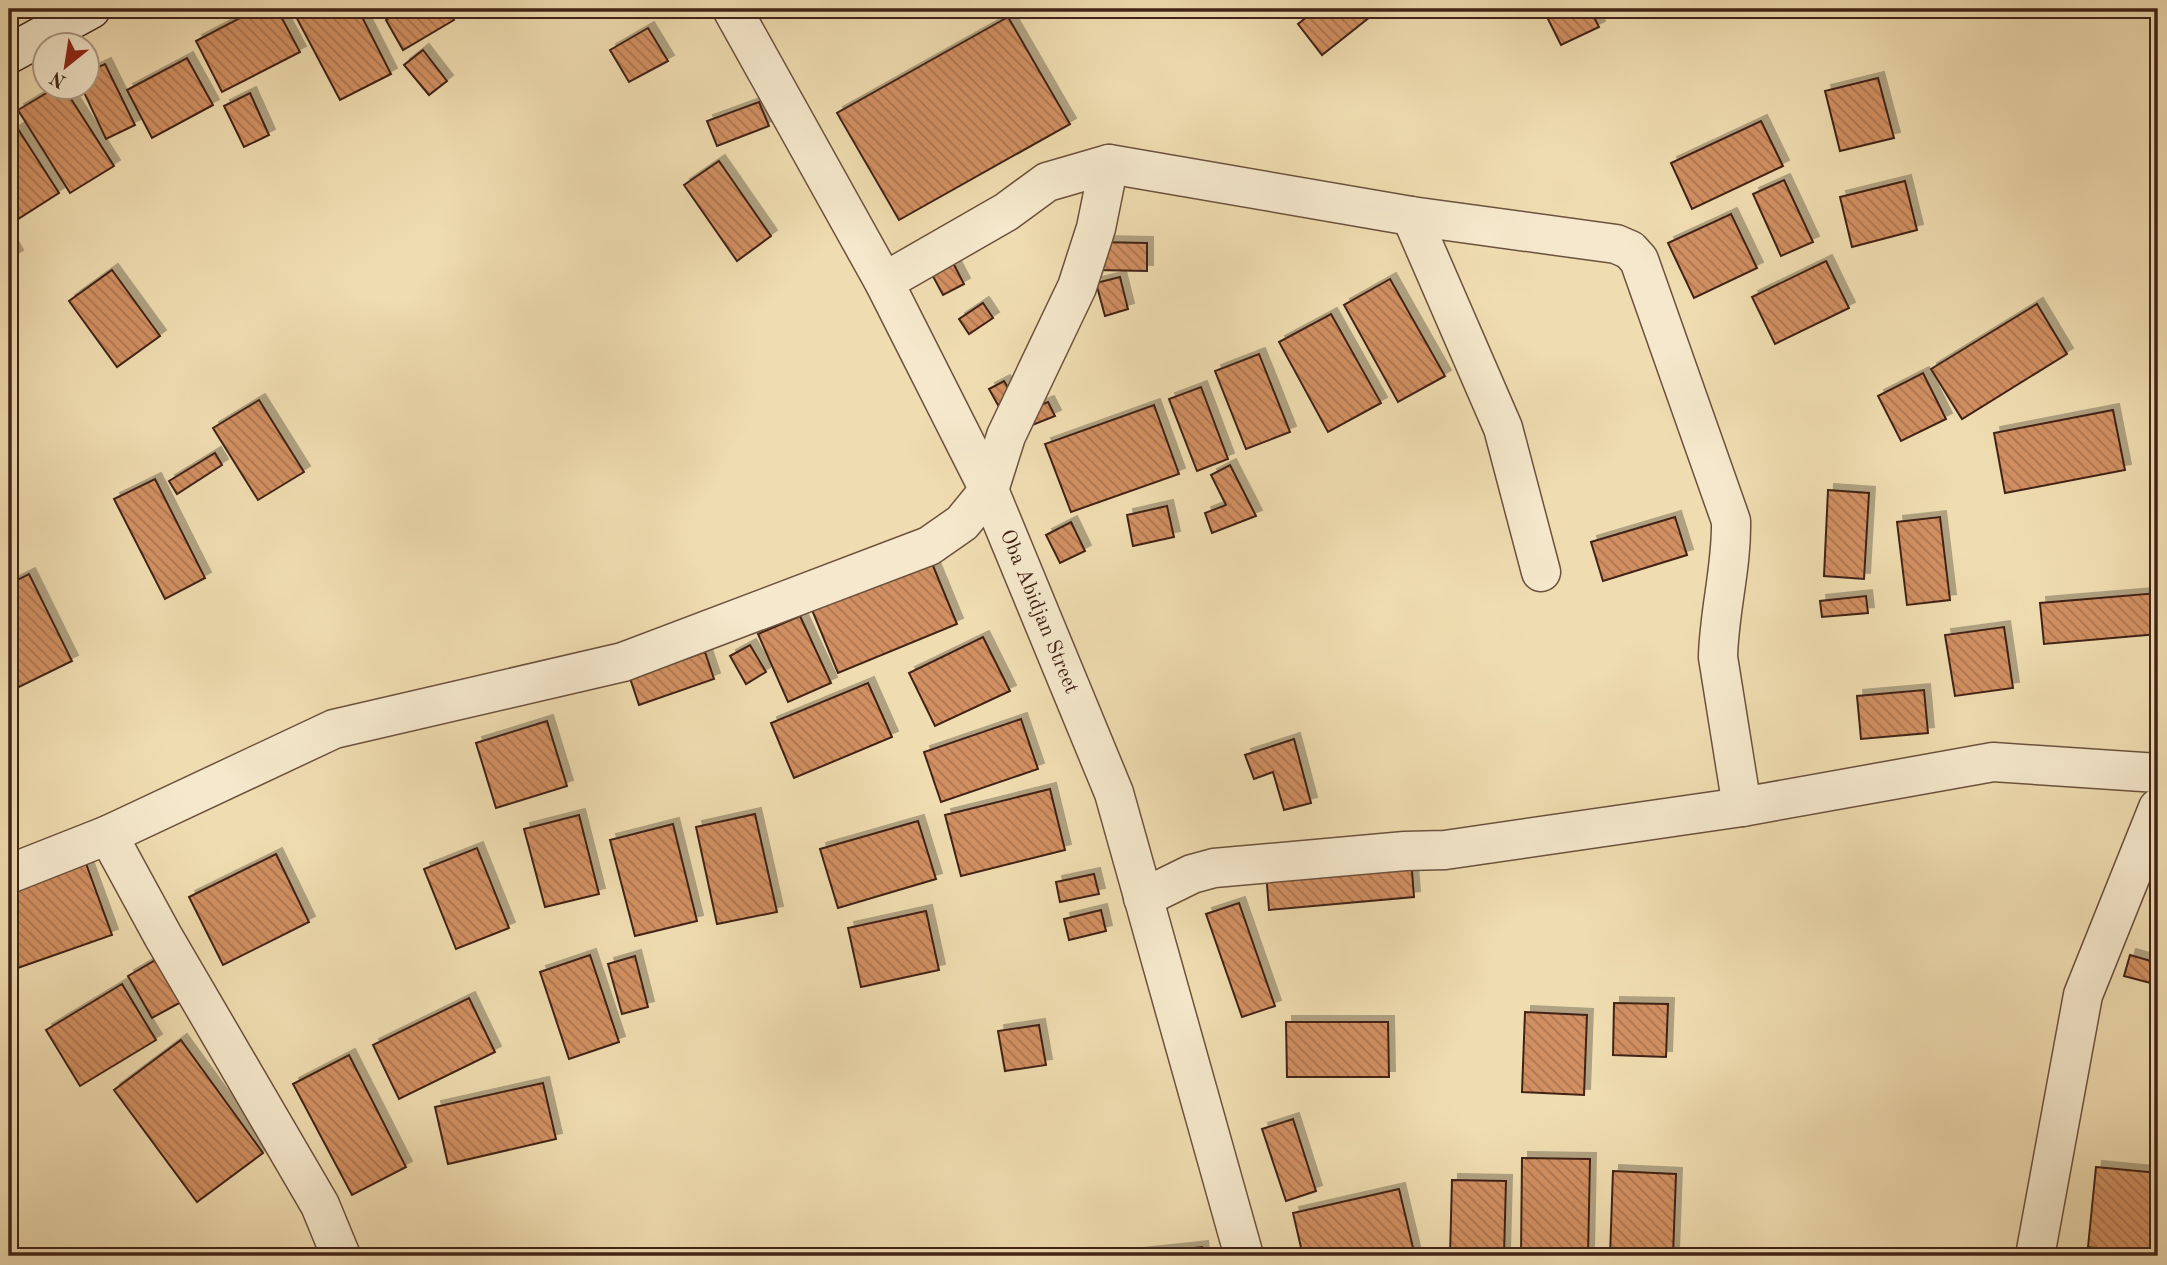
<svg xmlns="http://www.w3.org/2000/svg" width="2167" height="1265" viewBox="0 0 2167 1265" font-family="'Old Standard TT',serif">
	<defs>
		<pattern id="building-back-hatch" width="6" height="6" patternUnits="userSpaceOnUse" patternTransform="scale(1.75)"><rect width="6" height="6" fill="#d29062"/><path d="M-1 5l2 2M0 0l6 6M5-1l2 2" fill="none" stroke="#ac7550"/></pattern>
		<filter id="shadow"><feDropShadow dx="6" dy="-6" stdDeviation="0" flood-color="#0004"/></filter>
	</defs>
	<rect width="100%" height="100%" fill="#efdcb0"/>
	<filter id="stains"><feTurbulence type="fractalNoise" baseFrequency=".00286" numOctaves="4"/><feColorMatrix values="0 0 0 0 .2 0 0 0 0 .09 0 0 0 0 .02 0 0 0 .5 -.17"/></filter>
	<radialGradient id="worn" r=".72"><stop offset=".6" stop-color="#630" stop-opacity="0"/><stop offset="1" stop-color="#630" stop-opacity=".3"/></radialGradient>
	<g fill="url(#building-back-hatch)" stroke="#412317" stroke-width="2" filter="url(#shadow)">
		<path d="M257 9H277L300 52 222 92 196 41Z"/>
		<path d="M292 9H358L391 74 340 100Z"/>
		<path d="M405 9H448L454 20 403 50 386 20Z"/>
		<path d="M1317 9H1380L1322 55 1298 24Z"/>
		<path d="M1543 9H1590L1599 27 1561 45Z"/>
		<path d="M1008 17 1070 124 899 220 837 113Z"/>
		<path d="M648 28 668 61 629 82 610 50Z"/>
		<path d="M423 50 447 81 429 95 404 65Z"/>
		<path d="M187 58 213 105 152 138 127 90Z"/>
		<path d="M105 64 135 125 106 139 82 88H88V72Z"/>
		<path d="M1878 78 1894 138 1840 151 1825 91Z"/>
		<path d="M55 88H64L114 166 70 193 18 110Z"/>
		<path d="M250 93 269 135 244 147 224 106Z"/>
		<path d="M759 102 769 126 717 146 707 121Z"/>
		<path d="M1761 121 1783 166 1692 209 1671 163Z"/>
		<path d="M18 129 59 193 18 219 9 204V134Z"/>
		<path d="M719 161 771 236 737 261 684 185Z"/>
		<path d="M1784 180 1813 242 1781 256 1753 194Z"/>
		<path d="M1905 181 1917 230 1852 247 1840 197Z"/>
		<path d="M1731 214 1757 268 1694 298 1668 243Z"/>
		<path d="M9 242 17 256 9 261Z"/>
		<path d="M1097 242 1147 243V271L1096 270Z"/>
		<path d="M950 257 964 284 943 295 928 267Z"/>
		<path d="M1826 261 1849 308 1775 344 1752 297Z"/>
		<path d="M112 270 160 336 117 367 69 301Z"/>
		<path d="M1120 277 1128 309 1105 316 1096 283Z"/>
		<path d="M1390 279 1445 376 1398 402 1344 305Z"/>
		<path d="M983 303 993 318 969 334 959 319Z"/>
		<path d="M2037 304 2067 354 1962 419 1931 369Z"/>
		<path d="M1331 314 1381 403 1328 432 1279 342Z"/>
		<path d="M1259 354 1290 432 1246 449 1215 371Z"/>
		<path d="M1923 373 1946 419 1901 441 1878 396Z"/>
		<path d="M1004 381 1013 396 998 405 989 389Z"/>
		<path d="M1201 387 1228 459 1197 471 1169 399Z"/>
		<path d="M259 400 304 472 258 500 213 428Z"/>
		<path d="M1048 402 1055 416 1025 428 1019 414Z"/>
		<path d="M1154 405 1179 474 1071 512 1045 444Z"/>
		<path d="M2113 410 2125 470 2005 493 1994 433Z"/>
		<path d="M215 453 222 465 177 494 169 481Z"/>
		<path d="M1230 465 1256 516 1212 533 1205 513 1226 505 1211 475Z"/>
		<path d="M155 479 205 578 165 599 114 499Z"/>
		<path d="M1828 490 1869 493 1864 579 1824 576Z"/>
		<path d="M1167 506 1174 537 1133 546 1127 515Z"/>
		<path d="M1675 517 1687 555 1603 581 1591 542Z"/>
		<path d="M1940 517 1950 600 1907 605 1897 522Z"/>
		<path d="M1071 522 1085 551 1060 563 1046 535Z"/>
		<path d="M929 556 957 624 838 673 810 605Z"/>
		<path d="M29 574 72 661 19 687 9 666V584Z"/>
		<path d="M2158 593V634L2044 644 2040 603Z"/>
		<path d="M1866 596 1868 613 1822 617 1820 601Z"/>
		<path d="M800 616 831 683 788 702 758 634Z"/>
		<path d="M2004 627 2013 688 1955 696 1945 635Z"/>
		<path d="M983 637 1010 691 935 726 909 673Z"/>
		<path d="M750 645 766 672 746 684 730 656Z"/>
		<path d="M705 652 714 679 639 705 630 678Z"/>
		<path d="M868 683 892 737 794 778 771 723Z"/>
		<path d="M1924 690 1928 733 1861 739 1857 696Z"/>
		<path d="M1021 719 1038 769 941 802 924 752Z"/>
		<path d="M547 721 567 786 496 808 476 743Z"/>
		<path d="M1294 739 1311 803 1284 810 1273 772 1254 779 1245 755Z"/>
		<path d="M1050 789 1065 850 961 876 945 815Z"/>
		<path d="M755 814 777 912 717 924 696 827Z"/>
		<path d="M579 815 599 894 545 907 524 829Z"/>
		<path d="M918 821 936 879 838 908 820 849Z"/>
		<path d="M673 824 697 921 635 936 610 840Z"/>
		<path d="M477 848 509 928 456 949 424 869Z"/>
		<path d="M276 854 309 922 223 965 189 897Z"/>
		<path d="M84 858 112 935 9 971V885Z"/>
		<path d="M1411 859 1414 897 1269 910 1266 872Z"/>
		<path d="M1094 874 1099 894 1060 902 1056 882Z"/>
		<path d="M1239 903 1275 1006 1242 1017 1206 914Z"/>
		<path d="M1101 910 1106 931 1069 940 1064 919Z"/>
		<path d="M926 911 939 970 861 987 848 928Z"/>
		<path d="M590 955 619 1042 569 1059 540 972Z"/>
		<path d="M2130 955 2158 963V985L2124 976Z"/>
		<path d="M635 956 648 1007 622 1014 608 964Z"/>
		<path d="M159 958 183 1001 152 1018 128 976Z"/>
		<path d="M122 984 156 1040 80 1086 46 1030Z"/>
		<path d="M469 998 495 1052 399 1099 373 1045Z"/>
		<path d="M1614 1003 1668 1004 1666 1057 1613 1055Z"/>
		<path d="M1525 1012 1587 1015 1584 1095 1522 1092Z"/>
		<path d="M1286 1022H1388L1389 1077H1287Z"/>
		<path d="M1039 1025 1046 1065 1005 1071 998 1031Z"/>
		<path d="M181 1040 263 1153 197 1202 114 1090Z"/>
		<path d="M349 1055 406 1167 352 1195 293 1084Z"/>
		<path d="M543 1083 556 1139 448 1164 435 1107Z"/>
		<path d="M1293 1119 1316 1191 1286 1201 1262 1129Z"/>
		<path d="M1522 1158 1590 1159 1588 1256H1521Z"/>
		<path d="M2096 1167 2158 1173V1217L2155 1255 2088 1247Z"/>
		<path d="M1613 1171 1676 1174 1673 1256H1610Z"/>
		<path d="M1452 1180 1506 1181 1504 1256H1450Z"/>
		<path d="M1399 1189 1415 1256H1339L1337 1249 1303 1256 1293 1213Z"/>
		<path d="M1202 1247 1203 1256H1118Z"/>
	</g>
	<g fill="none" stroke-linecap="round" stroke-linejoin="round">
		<g stroke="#6c513d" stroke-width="41">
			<g id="minor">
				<path id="s1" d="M732 9 884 282 989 490 1114 793 1244 1256"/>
				<path d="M1411 216 1503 428 1541 572"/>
				<path d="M884 282 1006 212 1047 182 1109 164 1411 216 1616 244 1630 250 1639 260 1731 521C1732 567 1719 611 1718 657L1742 807"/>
				<path d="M108 835 163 936 320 1205 341 1256"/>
				<path d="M9 874 108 835 334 729 623 662 929 546 962 523 989 490 1006 436 1077 287 1096 228 1109 164"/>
				<path d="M1143 898 1192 874 1214 868 1405 851 1445 850 1742 807 1993 762 2158 773"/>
				<path d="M2035 1256 2083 995 2158 808"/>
			</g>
		</g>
		<g stroke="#412317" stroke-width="41">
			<path id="secondary" d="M9 54 91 9"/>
		</g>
		<use href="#minor" stroke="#f5e8cc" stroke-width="38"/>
		<use href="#secondary" stroke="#f5e8cc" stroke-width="38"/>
	</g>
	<g text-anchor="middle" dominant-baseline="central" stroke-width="7" stroke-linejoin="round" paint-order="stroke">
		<g font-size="21" fill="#412317" stroke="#f5e8cc">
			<text stroke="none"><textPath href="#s1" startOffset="677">Oba Abidjan Street</textPath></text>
		</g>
	</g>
	<rect width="2167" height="1265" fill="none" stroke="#efdcb0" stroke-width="35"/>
	<rect x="10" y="10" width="2146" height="1244" fill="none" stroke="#412317" stroke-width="3.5"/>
	<rect x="18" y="18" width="2132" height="1230" fill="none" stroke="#412317" stroke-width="2"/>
	<g transform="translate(66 66) rotate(210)"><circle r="33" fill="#f5e8cc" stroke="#ad9984" stroke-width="2"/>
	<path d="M0-5L12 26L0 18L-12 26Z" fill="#8f2418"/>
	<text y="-10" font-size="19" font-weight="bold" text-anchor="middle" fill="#412317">N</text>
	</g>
	<rect width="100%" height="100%" filter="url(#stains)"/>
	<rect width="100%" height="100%" fill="url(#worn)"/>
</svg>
